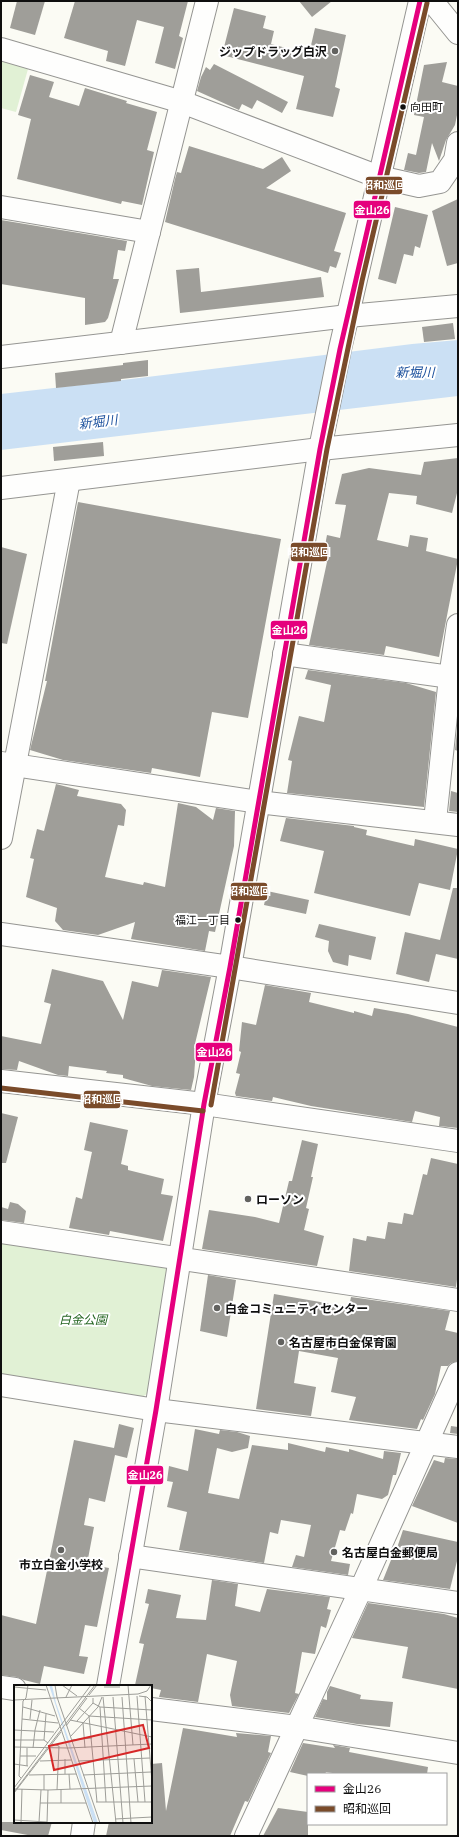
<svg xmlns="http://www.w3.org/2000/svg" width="459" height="1837" viewBox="0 0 459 1837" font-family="'IBM Plex Serif','Noto Sans JP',serif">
	<rect width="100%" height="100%" fill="#fbfbf4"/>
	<g fill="#e1f1d5">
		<path d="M1 61 28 69 16 112 1 108Z"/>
		<path d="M1 1240 168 1262 150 1392 142 1397 1 1374Z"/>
	</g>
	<path fill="#cbe0f4" d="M458 340V396L1 450V394L115 381 412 344Z"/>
	<g fill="#9f9e99">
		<path d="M17 1H45L35 35 10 28Z"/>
		<path d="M75 1H188L179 36 183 38 175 69 155 63 164 27 137 20 125 66 106 61 108 51 64 38Z"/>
		<path d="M299 1H332L312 17Z"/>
		<path d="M234 8 266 16 263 28 274 31 271 44 309 54 315 28 346 35 335 87 340 89 333 117 296 109 304 76 222 55Z"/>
		<path d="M447 62 442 82 458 86V110L455 125 446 140 439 161 432 143 426 172 419 173 404 170 408 153 416 155 424 117 414 115 424 65Z"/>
		<path d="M214 64 288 102 282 113 257 100 252 109 242 104 239 110 197 91 201 77 206 67 210 70Z"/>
		<path d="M30 75 54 82 49 97 79 106 85 88 127 101 126 103 157 112 147 150 154 152 142 205 122 201 121 204 17 179 31 119 18 115Z"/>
		<path d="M189 146 263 169 282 157 291 171 266 188 346 213 334 251 341 253 336 268 330 266 328 273 165 222 175 179 177 172 181 173Z"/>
		<path d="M458 199V263L447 266 432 211Z"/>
		<path d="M395 207 428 215 420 248 415 246 413 256 404 254 396 284 378 279Z"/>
		<path d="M1 220 127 241 125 251 118 250 113 279H119L108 318 105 322 85 325V298L1 284Z"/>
		<path d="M199 268 201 292 321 277 324 297 180 313 176 270Z"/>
		<path d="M453 323 455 339 424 342 422 327Z"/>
		<path d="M148 360V376L121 379V381L56 388 55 373 123 365V363Z"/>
		<path d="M103 442 104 456 54 461 53 447Z"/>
		<path d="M458 458V489L452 513 416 504 417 496 389 493 377 540 408 547 410 535 428 538 426 551 458 559 439 657 386 646 384 655 309 645 327 562 322 561 327 535 340 538 346 505 335 504 342 474 369 468 421 475 424 462Z"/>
		<path d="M78 502 281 539 248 718 212 712 200 777 152 768 151 773 63 760 30 750 47 681H45Z"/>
		<path d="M1 547 27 554 7 644 1 643Z"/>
		<path d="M308 670 406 683 436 692 424 807 287 793 292 761 288 760 299 716 324 722 331 685 305 679Z"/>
		<path d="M458 721V751L455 750Z"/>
		<path d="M56 784 79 790 77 796 121 804 126 810 124 826 118 825 105 877 143 885 144 882 165 887 178 803 196 807 213 820 216 808 235 811 234 846 215 932 209 931 205 951 131 939 135 922 98 935 63 930 55 921 57 908 26 897 34 859 30 858 37 829 44 831Z"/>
		<path d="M451 791 458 793V812L449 811Z"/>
		<path d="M286 818 354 826V827L367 830 366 835 414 846 415 839 458 849 450 890 419 883 410 916 314 893 324 851 280 841Z"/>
		<path d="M453 888H458V959L436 954 429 982 396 974 405 932 440 940Z"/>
		<path d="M267 891 309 900 306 914 264 905Z"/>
		<path d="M319 924 376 937 371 960 349 955 348 966 333 962 328 951 329 941 315 937Z"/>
		<path d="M52 969 103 981 123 1020 132 981 158 987 162 970 211 977 194 1048H196L194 1077 191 1090 152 1086 123 1078V1075L106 1073 107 1071 69 1066 68 1076 58 1075 19 1061 17 1070 1 1069V1036L41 1044 51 1004 44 1002Z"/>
		<path d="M265 985 311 993 309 1002 354 1013V1011L372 1016 374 1008 408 1014 458 1027V1128L439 1126 440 1117 415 1111 412 1122 311 1106 273 1097 272 1101 236 1096 235 1093 240 1074 236 1073 241 1052 239 1051 242 1022 256 1025Z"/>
		<path d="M1 1113 18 1117 6 1163H1Z"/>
		<path d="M90 1122 128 1130 121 1164 128 1166V1170L164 1179 161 1194 173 1196 163 1241 110 1231 109 1235 69 1228 76 1197 82 1199 92 1152 84 1150Z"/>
		<path d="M302 1140 318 1144 311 1177H313L306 1208 309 1209 304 1230 324 1236 317 1266 202 1249 209 1210 255 1217 279 1223 289 1181H292Z"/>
		<path d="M431 1158 458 1164V1272L456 1287 349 1271 353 1238 366 1241 367 1236 385 1239 388 1222 402 1224 404 1213 413 1215 423 1174 427 1175Z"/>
		<path d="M10 1202 18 1204 26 1211 24 1223 1 1220V1207L8 1209Z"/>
		<path d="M208 1275 236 1280 227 1337 200 1331Z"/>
		<path d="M274 1294 349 1307 351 1297 450 1311 445 1330 458 1333V1361L451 1363 448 1366H441L435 1394 423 1420 421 1419 417 1429 349 1420 356 1397 331 1392 338 1358 299 1351 294 1383 316 1387 311 1416 256 1409Z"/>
		<path d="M119 1424 134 1428 127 1458 115 1455 105 1502 89 1498 84 1525 94 1527 87 1564 109 1568 97 1627 85 1625 79 1656 88 1657 84 1674 44 1666 40 1684 24 1680 17 1677 1 1675V1615L36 1624 74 1440 114 1448Z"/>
		<path d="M451 1426 458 1427V1434L450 1433Z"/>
		<path d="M195 1429 219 1434 220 1430 237 1432 250 1436 248 1448 232 1452 217 1448 208 1493 239 1499 252 1445 288 1450V1443L325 1452 326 1447 349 1452V1449L383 1459 384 1451 401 1453 396 1475H393L388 1495 382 1499 357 1494 353 1514 351 1513 345 1531 340 1530 331 1561 350 1564 348 1575 292 1567 296 1555 304 1557 311 1525 281 1520 278 1534 270 1532 264 1563 179 1550 187 1512 167 1507 173 1482 167 1481 169 1466 188 1471Z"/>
		<path d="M445 1458 458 1459V1523L412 1506 434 1460 444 1463Z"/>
		<path d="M403 1530 458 1542V1557L450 1589 383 1580 391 1560H393Z"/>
		<path d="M212 1580 238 1584 235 1606 260 1612 267 1589 330 1597 327 1609 331 1610 326 1628 321 1626 315 1654 302 1652 295 1693 299 1694 289 1713 232 1706 230 1695 237 1661 207 1654 198 1702 159 1697 161 1690 151 1688V1686L135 1685 144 1644 139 1643 149 1604 145 1603 148 1589 181 1595 176 1618 206 1620Z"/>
		<path d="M368 1603 444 1614 458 1618V1689L402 1678 408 1647 352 1638Z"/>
		<path d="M330 1686 361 1695 360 1699 393 1702 390 1727 357 1724 315 1717 323 1699 327 1700V1692Z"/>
		<path d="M183 1728 237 1737 236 1733 271 1736 268 1752 271 1753 248 1802 245 1801 230 1836H106L109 1822H151V1764L162 1763 166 1811Z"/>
		<path d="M303 1743 335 1748 333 1745 350 1748 349 1752 428 1767 427 1774H339L326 1772 325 1774H308V1776L290 1772Z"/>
		<path d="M278 1808 308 1812V1836H263Z"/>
		<path d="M1 1822H52L48 1836H33L1 1830Z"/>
	</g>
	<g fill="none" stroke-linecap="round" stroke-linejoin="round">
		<g stroke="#959592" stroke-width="24">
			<g id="minor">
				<path d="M432 1 458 33"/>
				<path d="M1 49 182 102 379 177 419 186 440 182 455 160 458 143"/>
				<path d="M1 207 149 232"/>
				<path d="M121 343 207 1"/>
				<path d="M1 357 348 316 458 306"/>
				<path d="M1 488 320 449 458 435"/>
				<path d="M284 654 458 678"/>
				<path d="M1 763 258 802 458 825"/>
				<path d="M435 821 450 677 458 625"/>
				<path d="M1 838 69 480"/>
				<path d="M1 934 230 967 458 1003"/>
				<path d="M1 1081 204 1104 458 1141"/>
				<path d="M1 1232 458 1300"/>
				<path d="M1 1385 156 1410 458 1447"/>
				<path d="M130 1556 458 1603"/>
				<path d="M108 1686 156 1410 204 1104 230 967 320 449 340 349 420 1"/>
				<path d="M1 1687 15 1689"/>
				<path d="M151 1709 297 1727 458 1753"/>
				<path d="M82 1836 84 1822"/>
				<path d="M246 1836 361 1589 458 1373"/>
			</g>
		</g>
		<use href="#minor" stroke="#fefefd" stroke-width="22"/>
		<g stroke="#fff" stroke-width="8">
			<path id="bus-1" d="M108 1686 156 1410 204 1104 230 967 320 449 340 349 420 1"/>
		</g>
		<g stroke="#fff" stroke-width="8">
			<g id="bus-2">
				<path d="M1 1088 203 1111"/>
				<path d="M211 1105 327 449 362 281 427 3"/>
			</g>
		</g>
		<use href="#bus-1" stroke="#e5007d" stroke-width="5"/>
		<use href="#bus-2" stroke="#7a4b2a" stroke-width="5"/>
	</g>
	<g fill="#62625f" stroke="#fff" stroke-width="1.5">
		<circle cx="335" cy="51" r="4"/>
		<circle cx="248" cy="1199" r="4"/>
		<circle cx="217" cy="1308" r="4"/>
		<circle cx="281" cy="1342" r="4"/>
		<circle cx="61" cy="1550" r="4"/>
		<circle cx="334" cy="1552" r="4"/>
	</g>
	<g fill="#0f0f0f" stroke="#fff" stroke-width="1.5">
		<circle cx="403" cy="107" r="3.5"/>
		<circle cx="238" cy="920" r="3.5"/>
	</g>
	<g text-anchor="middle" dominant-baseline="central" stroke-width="4" stroke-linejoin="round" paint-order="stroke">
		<g font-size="11" fill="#0f0f0f" stroke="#fff" text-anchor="start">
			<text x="410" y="107">向田町</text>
			<text x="230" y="920" text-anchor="end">福江一丁目</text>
		</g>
		<g font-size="12" font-weight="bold" fill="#0f0f0f" stroke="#fff" text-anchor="start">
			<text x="327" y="51" text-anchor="end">ジップドラッグ白沢</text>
			<text x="256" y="1199">ローソン</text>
			<text x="225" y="1308">白金コミュニティセンター</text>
			<text x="289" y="1342">名古屋市白金保育園</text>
			<text x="342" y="1552">名古屋白金郵便局</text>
			<text x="61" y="1564" text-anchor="middle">市立白金小学校</text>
		</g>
		<g font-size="12" font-style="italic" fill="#246521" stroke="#fff">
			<text x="83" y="1319">白金公園</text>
		</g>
		<g font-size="13" font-style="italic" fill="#1b509d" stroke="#fff">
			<text x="415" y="372">新堀川</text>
			<text transform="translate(98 422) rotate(-7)">新堀川</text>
		</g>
	</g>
	<g transform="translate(14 1685)">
		<rect width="138" height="138" fill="#fbfbf4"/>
		<path d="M35 0H38L42 18 84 138H80Z" fill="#cbe0f4"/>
		<path fill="none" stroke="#9d9d98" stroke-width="1" d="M32 0 79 138M41 0 43 12 86 138M48 0 63 11M114 0 119 60M0 2 32 5M90 2H106M75 10 83 0M123 11 131 117M125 11 133 12 138 17M131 11 138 97M52 12 58 0M89 12 102 138M99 12 109 138M108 12 117 138M79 13V18L86 22 138 25M0 15 124 9 133 6 137 0M9 22 41 31M86 22 92 117M65 23 75 31 138 35M75 31 83 117M8 34 44 38M16 34 18 15M56 35 138 52M63 36 79 18M69 38 71 63M52 41 73 13M0 45 40 47M21 45 26 25M56 52 84 22 88 12M0 55H30L34 58M30 55 32 29M57 55 78 53M38 59 45 61 43 105M0 62 54 63 138 59M19 63 21 45M6 71H22M51 74V89M120 74 124 117M26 76 57 75M64 76 136 73M0 79 14 81M13 81V63M55 89 56 104M15 90 62 89M69 90 137 87M7 93 5 91 9 16 12 13 14 0M0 103 77 0M0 104 34 105 138 101M30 105V90M47 105V118M0 107 81 0M0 108 47 47M82 117H138M26 118H72M101 134 138 132M0 135 33 137M25 137 27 105M7 138 8 104M33 138 34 105"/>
		<path fill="#d62828" fill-opacity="0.15" stroke="#d62828" stroke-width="2" d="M129 40 135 63 40 85 35 61Z"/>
		<rect width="138" height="138" fill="none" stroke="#0f0f0f" stroke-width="2"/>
	</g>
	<g stroke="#fff" stroke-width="1.5">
		<rect x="365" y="176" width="38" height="19" rx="4" fill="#7a4b2a"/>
		<rect x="353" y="200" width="38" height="19" rx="4" fill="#e5007d"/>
		<rect x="290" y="542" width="38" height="20" rx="4" fill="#7a4b2a"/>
		<rect x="270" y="620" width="38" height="20" rx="4" fill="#e5007d"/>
		<rect x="230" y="882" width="38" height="19" rx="4" fill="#7a4b2a"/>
		<rect x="195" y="1042" width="38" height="20" rx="4" fill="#e5007d"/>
		<rect x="83" y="1090" width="38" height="19" rx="4" fill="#7a4b2a"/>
		<rect x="126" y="1465" width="38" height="20" rx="4" fill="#e5007d"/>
	</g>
	<g font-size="11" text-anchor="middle" font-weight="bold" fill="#fff">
		<text x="384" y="189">昭和巡回</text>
		<text x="372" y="214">金山26</text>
		<text x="309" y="556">昭和巡回</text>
		<text x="289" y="634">金山26</text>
		<text x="249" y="895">昭和巡回</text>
		<text x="214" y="1056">金山26</text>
		<text x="102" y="1103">昭和巡回</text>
		<text x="145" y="1479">金山26</text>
	</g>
	<rect width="459" height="1837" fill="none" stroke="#0f0f0f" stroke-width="4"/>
	<rect x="307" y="1773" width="140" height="52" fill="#ffffff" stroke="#9f9f9f"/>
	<rect x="315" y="1786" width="20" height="6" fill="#e5007d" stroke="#9f9f9f"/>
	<text x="343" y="1793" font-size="12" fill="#0f0f0f">金山26</text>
	<rect x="315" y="1806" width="20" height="6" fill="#7a4b2a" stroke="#9f9f9f"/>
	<text x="343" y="1813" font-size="12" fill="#0f0f0f">昭和巡回</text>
</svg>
